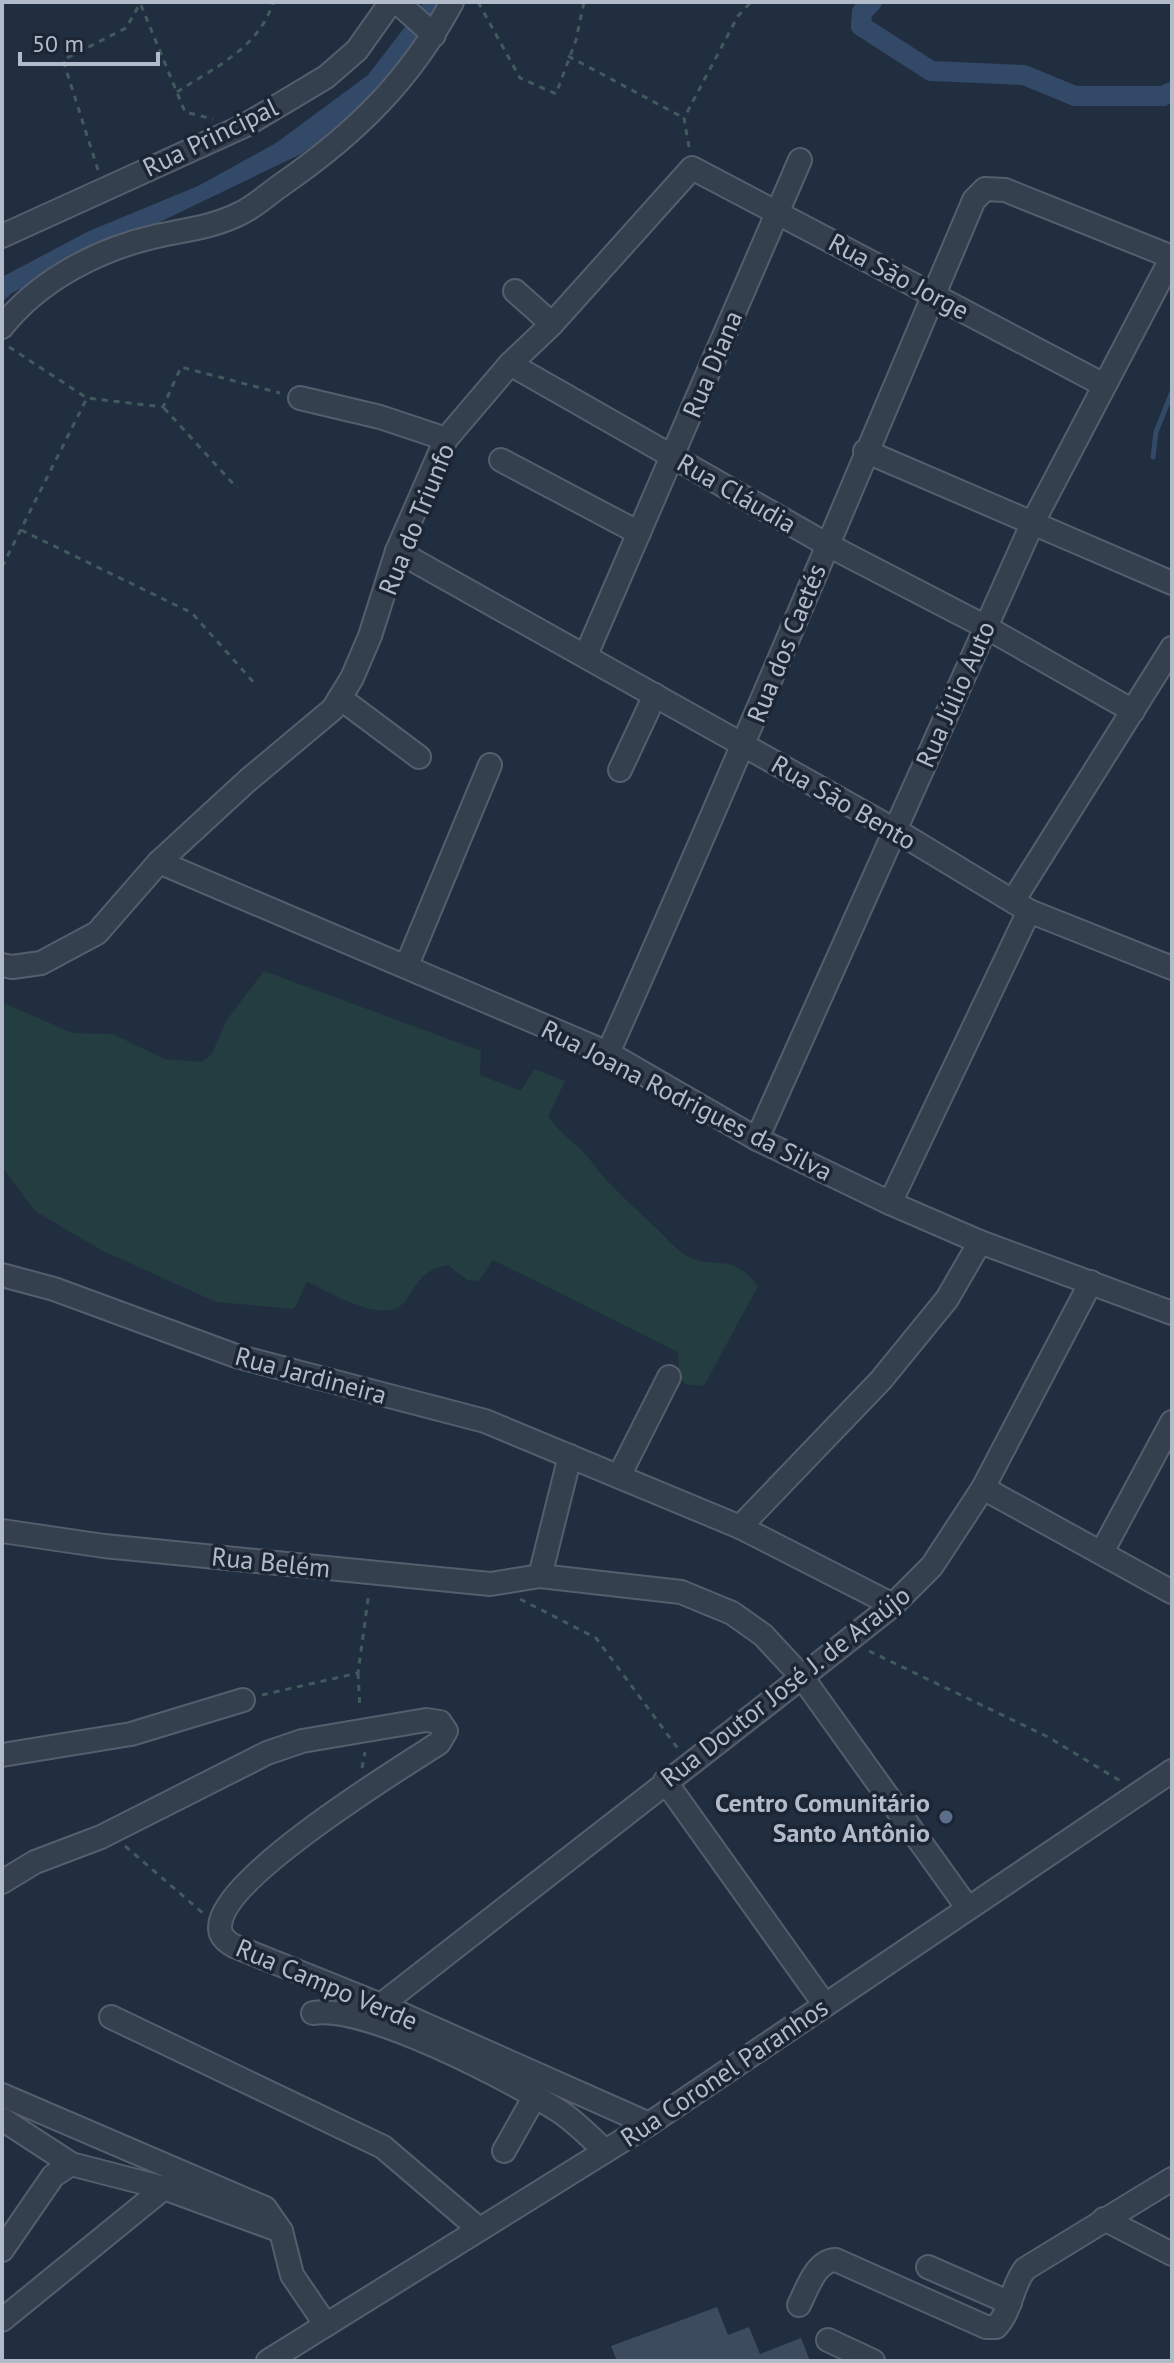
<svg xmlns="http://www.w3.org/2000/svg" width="1174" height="2363" viewBox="0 0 1174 2363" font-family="'PT Sans',sans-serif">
	<rect width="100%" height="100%" fill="#212e3f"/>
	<path fill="#233d40" d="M264 971 481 1051 480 1075 521 1091 534 1069 565 1081 548 1116C560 1135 578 1144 591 1161 610 1187 632 1205 655 1227 666 1237 675 1249 687 1256 713 1271 730 1250 758 1286L704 1386 685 1384 679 1376 678 1352 493 1260 479 1281 467 1280 448 1265C424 1269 419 1281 406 1300 387 1328 330 1292 307 1282L294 1309 216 1302 101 1250 35 1211 2 1167V1002L72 1033 113 1034 164 1059 202 1062 212 1054 226 1021Z"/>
	<path fill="#334968" d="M424 2H447L396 74 350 120 301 154 12 293 2 302V277L89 231 198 186 276 143 368 75Z"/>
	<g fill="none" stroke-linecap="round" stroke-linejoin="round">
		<path stroke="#334968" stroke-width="5" d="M1153 457 1156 432 1172 392"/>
		<path stroke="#334968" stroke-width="20" d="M872 2 862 12 861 26 931 71 1024 75 1075 96H1163L1172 92"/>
	</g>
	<path fill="#3d4b5f" d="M717 2307 728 2335 749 2327 760 2354 801 2338 810 2361H617L611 2346Z"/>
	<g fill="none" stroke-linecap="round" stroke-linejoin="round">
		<g stroke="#545e6d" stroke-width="26">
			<g id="minor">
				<path d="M397 2 434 35"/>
				<path d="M2 236 244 126 326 77 357 50 391 2"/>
				<path d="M515 291 552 324"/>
				<path d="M2 327C39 280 99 249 157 236 185 230 213 227 239 214 255 207 269 193 284 183 356 133 410 80 452 2"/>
				<path d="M510 364 826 544 984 626 1133 711"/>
				<path d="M300 398 380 417 446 439"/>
				<path d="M865 451 1172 583"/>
				<path d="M501 460 639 533"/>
				<path d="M397 551 895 830 1029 911 1172 968"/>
				<path d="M586 655 800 160"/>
				<path d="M340 698 419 757"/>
				<path d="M620 770 655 695"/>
				<path d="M159 862 608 1053 757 1139 890 1203 980 1242 1172 1313"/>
				<path d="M1013 901 1172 648"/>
				<path d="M2 965 12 967 41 963 97 933 159 862 247 781 333 709 352 678 370 636 397 551 446 439 510 364 552 324 692 168 1104 385"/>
				<path d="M407 965 490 765"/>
				<path d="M608 1053C734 770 853 485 974 200L985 189 1005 190 1172 257"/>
				<path d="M757 1139 1033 522 1172 257"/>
				<path d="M890 1203 1029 911"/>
				<path d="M2 1275 54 1289 236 1356 485 1421 740 1527 893 1605"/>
				<path d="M619 1476 669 1377"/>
				<path d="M983 1488 1172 1592"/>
				<path d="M740 1527 881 1380 947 1299 980 1242"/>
				<path d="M2 1531 104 1546 490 1584 540 1576 681 1592 732 1613 763 1635 802 1677 967 1907"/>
				<path d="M1102 1552 1172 1422"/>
				<path d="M540 1576 570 1456"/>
				<path d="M2 1755 131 1734 243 1700"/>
				<path d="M665 1781 825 2005"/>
				<path d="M2 1882 35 1862 101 1837 267 1753 302 1741 426 1720 440 1722 446 1731 439 1743C397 1770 219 1879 220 1928 220 1937 227 1942 234 1946L381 2005 649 2124"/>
				<path d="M381 2005 802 1677 893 1605 932 1566 983 1488 1091 1282"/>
				<path d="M313 2013C366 2004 511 2080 559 2111 576 2122 591 2138 605 2151"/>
				<path d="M111 2017 383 2147 479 2229"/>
				<path d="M2 2095 265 2208 281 2231 292 2275 326 2325"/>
				<path d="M2 2119 71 2164 164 2188 281 2231"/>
				<path d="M504 2151 535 2096"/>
				<path d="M1104 2219 1172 2254"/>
				<path d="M2 2250 53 2176 71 2164"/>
				<path d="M928 2267 1010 2303"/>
				<path d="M799 2305C807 2289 816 2260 836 2260L986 2327H996C1012 2310 1011 2287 1025 2269L1172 2179"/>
				<path d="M2 2320 164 2188"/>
				<path d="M828 2340 873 2361"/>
				<path d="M268 2361 649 2124 1172 1771"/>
			</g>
		</g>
		<g stroke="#415a5d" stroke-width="3" stroke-dasharray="6 6" stroke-linecap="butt">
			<path d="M478 2 520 78 556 94 576 40 584 2"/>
			<path d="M141 5 185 112 213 119"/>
			<path d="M568 56 684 118"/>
			<path d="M177 92C214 68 260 47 273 2"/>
			<path d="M689 147 684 118 738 16 751 2"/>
			<path d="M98 170 63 60 126 28 141 2"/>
			<path d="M9 347 87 398 163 407 181 367 280 393"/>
			<path d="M164 408 237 488"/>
			<path d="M21 530 192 613 255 684"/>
			<path d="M2 567 87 398"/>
			<path d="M520 1599 596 1638 679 1750"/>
			<path d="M869 1651 1048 1737 1122 1782"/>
			<path d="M358 1673 360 1709"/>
			<path d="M262 1695 358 1673 369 1592"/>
			<path d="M362 1768 365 1752"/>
			<path d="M125 1846 204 1914"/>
		</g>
		<use href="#minor" stroke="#35404f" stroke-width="22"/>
	</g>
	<circle fill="#5c6f8a" stroke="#1b2534" stroke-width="3" cx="946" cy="1817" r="8"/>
	<g text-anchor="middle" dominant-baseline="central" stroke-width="7" stroke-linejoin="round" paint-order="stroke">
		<g font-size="26" fill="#b1bbca" stroke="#1b2534">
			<text transform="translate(210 137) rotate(-26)">Rua Principal</text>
			<text transform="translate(899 276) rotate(28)">Rua São Jorge</text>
			<text transform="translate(712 364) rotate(-67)">Rua Diana</text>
			<text transform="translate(737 493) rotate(30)">Rua Cláudia</text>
			<text transform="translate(416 519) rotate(-68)">Rua do Triunfo</text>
			<text transform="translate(786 643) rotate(-68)">Rua dos Caetés</text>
			<text transform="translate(955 694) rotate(-66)">Rua Júlio Auto</text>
			<text transform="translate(844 802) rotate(30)">Rua São Bento</text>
			<text transform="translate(687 1100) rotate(27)">Rua Joana Rodrigues da Silva</text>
			<text transform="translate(311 1375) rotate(15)">Rua Jardineira</text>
			<text transform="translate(271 1562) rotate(6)">Rua Belém</text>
			<text transform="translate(785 1686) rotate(-38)">Rua Doutor José J. de Araújo</text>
			<text transform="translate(327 1984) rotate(23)">Rua Campo Verde</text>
			<text transform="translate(724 2072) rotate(-34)">Rua Coronel Paranhos</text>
		</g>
		<g font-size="26" font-weight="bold" fill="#b1bbca" stroke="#1b2534" text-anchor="end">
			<text x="930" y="1802">Centro Comunitário<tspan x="930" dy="30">Santo Antônio</tspan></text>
		</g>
	</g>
	<rect width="1174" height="2363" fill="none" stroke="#b1bbca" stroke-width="8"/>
	<path d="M20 52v12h138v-12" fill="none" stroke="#b1bbca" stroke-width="4"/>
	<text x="32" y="52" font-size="24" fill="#b1bbca" stroke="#1b2534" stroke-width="6" paint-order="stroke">50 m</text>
</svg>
